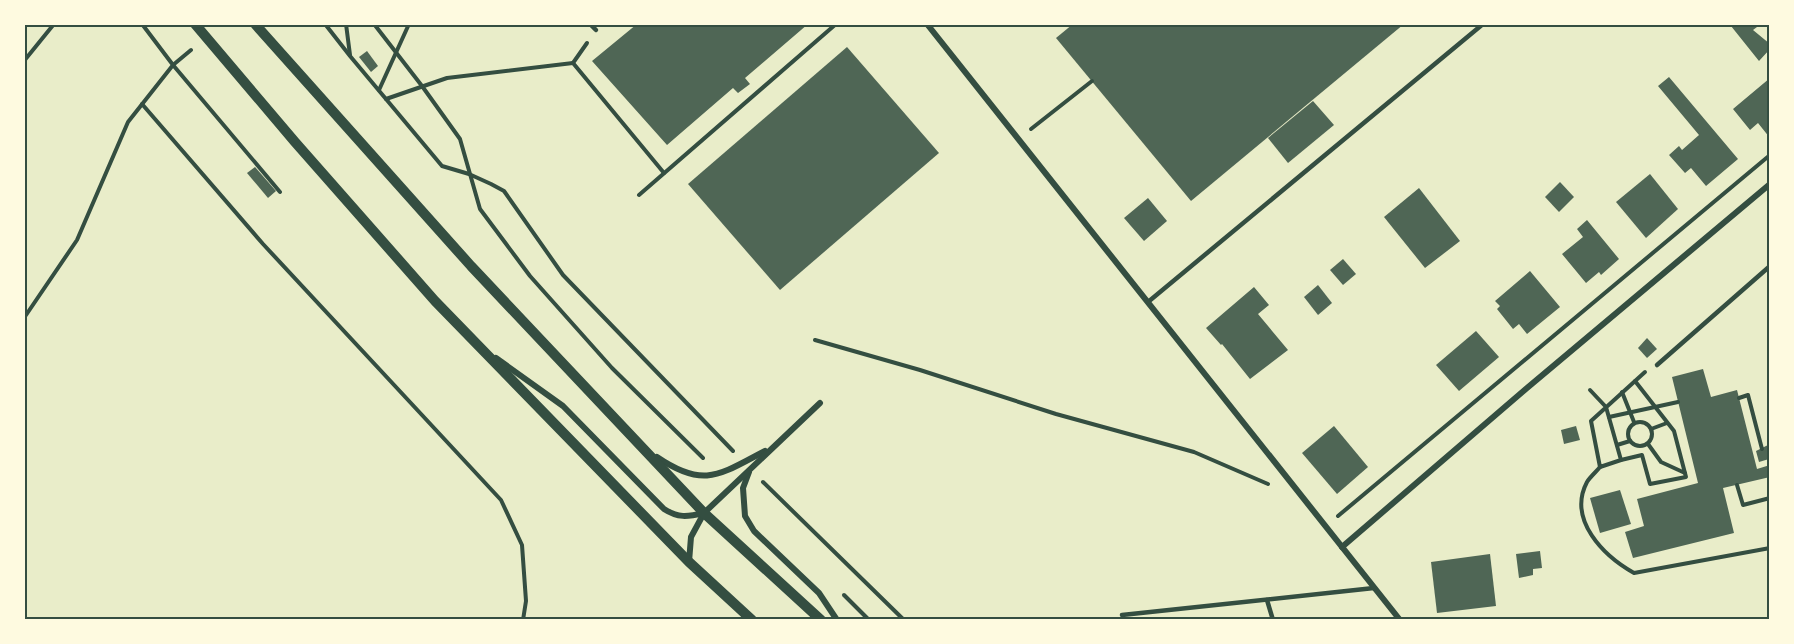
<svg xmlns="http://www.w3.org/2000/svg" width="1794" height="644" viewBox="0 0 1794 644" font-family="Spectral,serif">
	<rect width="100%" height="100%" fill="#e9edc9"/>
	<g fill="#4f6655">
		<path d="M637 24H808L745 78 750 84 738 93 733 88 667 145 592 61Z"/>
		<path d="M1073 24H1404L1191 201 1056 38Z"/>
		<path d="M1733 24H1761L1753 30 1770 44V49L1759 61 1731 26Z"/>
		<path d="M847 47 939 153 780 290 688 184Z"/>
		<path d="M367 51 378 66 371 72 359 57Z"/>
		<path d="M1669 77 1738 159 1706 186 1691 168 1685 173 1669 155 1679 146 1682 150 1699 135 1658 86Z"/>
		<path d="M1770 78V138L1758 123 1750 130 1733 109Z"/>
		<path d="M1313 101 1334 125 1288 163 1268 138Z"/>
		<path d="M255 167 276 191 268 198 247 173Z"/>
		<path d="M1650 174 1678 209 1646 238 1616 202Z"/>
		<path d="M1560 182 1574 197 1559 212 1545 197Z"/>
		<path d="M1419 188 1460 241 1425 268 1384 217Z"/>
		<path d="M1148 198 1167 221 1144 241 1124 218Z"/>
		<path d="M1587 220 1619 259 1601 275 1599 272 1586 283 1562 254 1583 237 1577 229Z"/>
		<path d="M1343 259 1356 274 1343 285 1330 270Z"/>
		<path d="M1530 271 1560 307 1527 334 1519 324 1513 329 1497 309 1500 306 1495 301Z"/>
		<path d="M1318 285 1332 303 1318 315 1304 297Z"/>
		<path d="M1254 287 1269 305 1258 314 1288 350 1250 379 1222 344 1221 345 1206 328Z"/>
		<path d="M1476 331 1499 357 1459 391 1436 365Z"/>
		<path d="M1647 338 1657 349 1647 358 1638 348Z"/>
		<path d="M1703 369 1711 397 1737 390 1757 469 1770 465V477L1723 488 1734 533 1633 558 1625 532 1644 526 1637 499 1698 483 1672 377Z"/>
		<path d="M1334 426 1368 467 1337 494 1302 453Z"/>
		<path d="M1576 426 1580 440 1564 444 1561 430Z"/>
		<path d="M1770 444 1769 459 1759 462 1756 451Z"/>
		<path d="M1620 490 1631 524 1600 533 1590 498Z"/>
		<path d="M1540 551 1542 568 1533 569V575L1519 578 1516 554Z"/>
		<path d="M1490 554 1496 606 1437 613 1431 562Z"/>
	</g>
	<g fill="none" stroke-linecap="round" stroke-linejoin="round">
		<g stroke="#344e41" stroke-width="4">
			<path d="M325 24 350 56 442 166 469 174 491 184 504 191 563 275 733 451"/>
			<path d="M346 24 350 55"/>
			<path d="M374 24 422 86 460 139 480 209 530 276 612 368 703 458"/>
			<path d="M587 43 573 63 664 173"/>
			<path d="M191 50 173 65 280 192"/>
			<path d="M24 61 54 24"/>
			<path d="M379 90 409 24"/>
			<path d="M386 99 447 78 573 63"/>
			<path d="M142 104 263 244 501 500 522 545 526 601 523 620"/>
			<path d="M1031 129 1092 81"/>
			<path d="M639 195 836 24"/>
			<path d="M24 318 77 240 128 122 173 65 142 24"/>
			<path d="M815 340 920 370 1056 414 1194 452 1268 484"/>
			<path d="M1590 390 1606 407 1621 460 1600 467 1591 421 1645 372"/>
			<path d="M1622 392 1634 422"/>
			<path d="M1739 398 1748 395 1762 449"/>
			<path d="M1609 417 1678 402"/>
			<circle cx="1640" cy="434" r="12"/>
			<path d="M1651 429 1667 423"/>
			<path d="M1648 444 1661 462 1685 473"/>
			<path d="M1617 445 1630 441"/>
			<path d="M1621 460 1642 455 1650 484 1686 477 1674 431 1635 381"/>
			<path d="M1600 467C1596 472 1590 477 1587 482 1567 520 1604 556 1634 573L1770 548"/>
			<path d="M763 482 904 620"/>
			<path d="M1737 485 1743 505 1770 498"/>
			<path d="M1338 516 1770 155"/>
			<path d="M844 595 869 620"/>
		</g>
		<g stroke="#344e41" stroke-width="4.5">
			<path d="M590 24 596 30"/>
			<path d="M1148 302 1483 24"/>
			<path d="M1657 365 1770 266"/>
			<path d="M1267 600 1273 620"/>
			<path d="M1122 615 1374 588"/>
		</g>
		<g stroke="#344e41" stroke-width="6">
			<path d="M927 24 1400 620"/>
			<path d="M496 358 563 406 664 509C678 518 687 517 704 513"/>
			<path d="M657 457C704 489 719 475 765 451"/>
			<path d="M749 472 743 488 745 516 754 531 819 593 837 620"/>
			<path d="M1342 547 1527 388 1770 184"/>
			<path d="M689 562 691 537 704 513 820 403"/>
		</g>
		<g stroke="#344e41" stroke-width="10">
			<path d="M195 24 295 142 435 301 689 562 752 620"/>
			<path d="M255 24 471 266 704 513 821 620"/>
		</g>
	</g>
	<rect width="1794" height="644" fill="none" stroke="#fefae0" stroke-width="51"/>
	<rect x="26" y="26" width="1742" height="592" fill="none" stroke="#344e41" stroke-width="2"/>
</svg>
